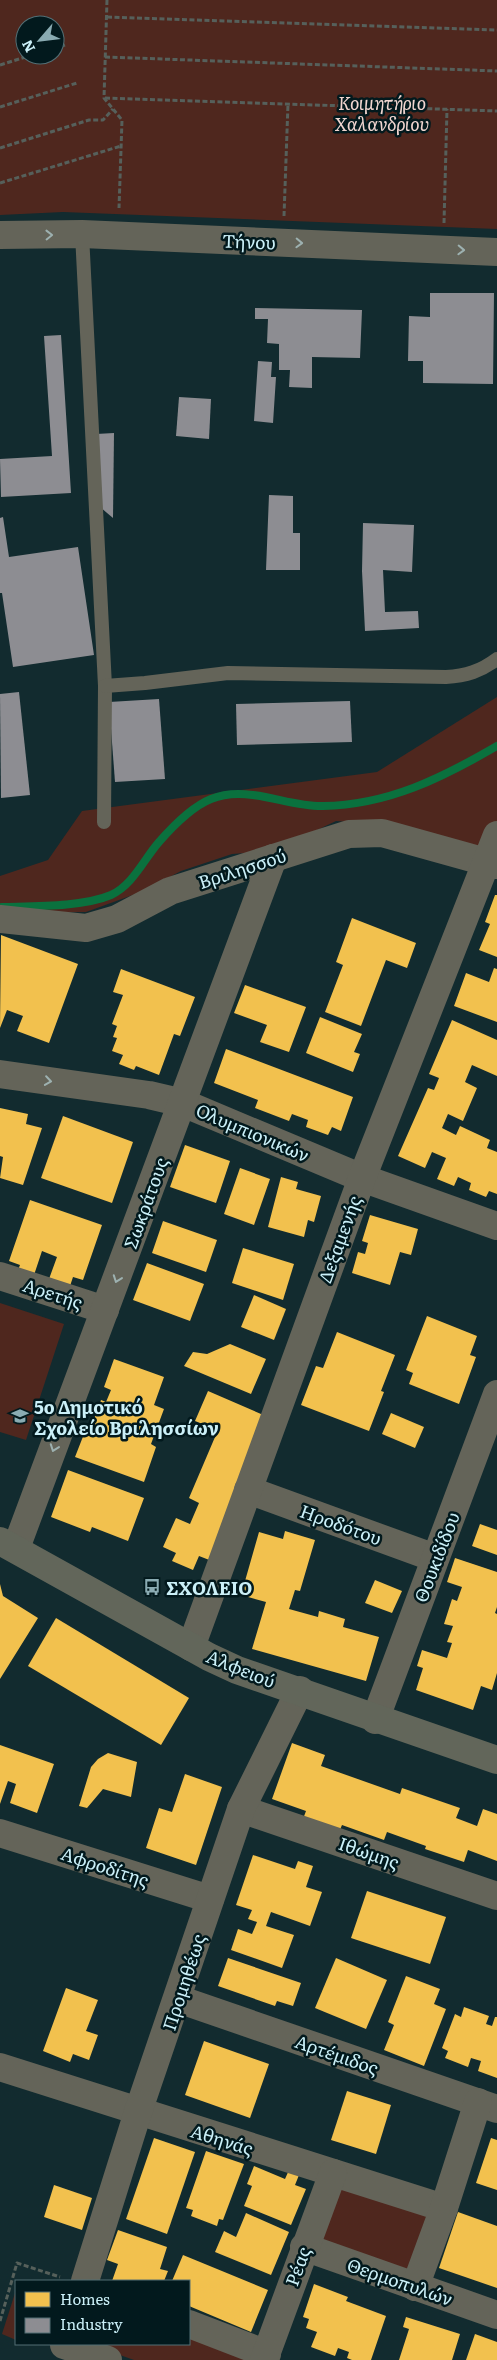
<svg xmlns="http://www.w3.org/2000/svg" width="497" height="2360" viewBox="0 0 497 2360" font-family="Literata,serif">
	<rect width="100%" height="100%" fill="#122b2f"/>
	<g fill="#4f271e" fill-rule="evenodd">
		<path d="M0 0H497V229L63 212 0 215ZM25 25H55V55H25Z"/>
		<path d="M497 697V828L483 849 395 825 336 821 273 851 232 854 181 871 141 892 86 912 0 913V876L48 860 82 811 377 772Z"/>
		<path d="M0 1303 64 1324 26 1440 0 1432Z"/>
		<path d="M337 2180 430 2210 405 2275 315 2244Z"/>
		<path d="M16 2290V2340L2 2334Z"/>
		<path d="M189 2334 257 2360H134L89 2344H189Z"/>
	</g>
	<g fill="#f2c14e">
		<path d="M495 895H497V957L479 950 490 924 485 922Z"/>
		<path d="M352 918 416 943 407 968 386 960 361 1026 325 1012 343 965 336 962Z"/>
		<path d="M1 935 78 964 49 1043 17 1031 23 1016 7 1010 0 1028Z"/>
		<path d="M494 968 497 969V1022L454 1006 466 973 489 982Z"/>
		<path d="M121 969 195 997 180 1036 174 1034 159 1075 136 1066 134 1070 119 1064 123 1055 112 1051 117 1038 113 1037 117 1026 112 1024 123 995 113 992Z"/>
		<path d="M245 985 306 1007 289 1052 260 1042 267 1025 234 1013Z"/>
		<path d="M320 1017 362 1034 354 1052 360 1054 353 1072 306 1053Z"/>
		<path d="M452 1020 497 1040V1076L472 1065 465 1082 477 1088 463 1121 448 1114 442 1128 456 1135 460 1126 490 1140 487 1148 497 1152V1194L489 1191 486 1197 469 1190 471 1183 458 1177 454 1186 437 1179 446 1158 432 1152 425 1168 398 1156 428 1088 434 1090 439 1078 429 1074Z"/>
		<path d="M226 1049 353 1097 341 1131 332 1127 328 1135 306 1127 308 1120 292 1114 289 1121 255 1108 258 1100 214 1083Z"/>
		<path d="M0 1108 28 1114 26 1124 42 1128 23 1185 0 1178 3 1157 0 1156Z"/>
		<path d="M63 1116 133 1142 112 1203 41 1178Z"/>
		<path d="M185 1145 230 1161 216 1203 170 1187Z"/>
		<path d="M240 1168 270 1179 254 1225 224 1214Z"/>
		<path d="M281 1177 298 1182 296 1189 321 1196 314 1222 308 1220 304 1237 268 1227Z"/>
		<path d="M30 1200 102 1225 83 1280 73 1277 70 1286 49 1279 57 1257 42 1251 34 1275 18 1270 20 1265 9 1261Z"/>
		<path d="M370 1215 418 1229 411 1255 400 1252 390 1285 352 1273 358 1252 365 1254 368 1243 362 1241Z"/>
		<path d="M163 1221 217 1240 206 1272 152 1253Z"/>
		<path d="M243 1248 294 1264 283 1300 232 1283Z"/>
		<path d="M147 1263 204 1284 190 1321 133 1300Z"/>
		<path d="M254 1295 286 1309 274 1340 241 1327Z"/>
		<path d="M427 1316 477 1336 470 1355 476 1357 459 1404 409 1384 413 1373 406 1370Z"/>
		<path d="M337 1332 395 1355 381 1391 384 1392 369 1431 301 1405 316 1366 323 1368Z"/>
		<path d="M230 1344 266 1359 251 1394 184 1366 193 1352 207 1354Z"/>
		<path d="M114 1359 164 1377 154 1405 164 1409 151 1444 156 1447 144 1482 75 1457 84 1434 88 1436 101 1400 106 1402 111 1390 104 1387Z"/>
		<path d="M208 1391 268 1417 217 1563 199 1556 193 1570 172 1561 176 1553 163 1547 176 1518 190 1524 199 1503 189 1498 218 1430 195 1421Z"/>
		<path d="M391 1413 424 1427 415 1448 382 1434Z"/>
		<path d="M68 1470 144 1498 128 1541 92 1527 90 1532 51 1517Z"/>
		<path d="M480 1524 497 1530V1555L472 1546Z"/>
		<path d="M285 1531 315 1540 300 1591 295 1590 289 1609 318 1617 319 1611 345 1619 343 1627 379 1637 366 1681 252 1649 266 1602 241 1595 259 1532 283 1539Z"/>
		<path d="M455 1558 497 1572V1607L495 1613 497 1614V1673L492 1690 481 1686 473 1710 416 1690 423 1668 417 1666 422 1650 447 1658 452 1643 447 1642 453 1626 444 1624 452 1599 457 1601 462 1587 447 1582Z"/>
		<path d="M375 1580 402 1591 392 1613 365 1603Z"/>
		<path d="M0 1584 3 1596 38 1618 0 1679Z"/>
		<path d="M56 1618 189 1698 161 1745 28 1666Z"/>
		<path d="M292 1743 325 1755 321 1766 400 1794 402 1788 460 1808 456 1818 477 1826 483 1809 497 1814V1861L468 1850 464 1862 425 1849 426 1846 387 1832 384 1840 342 1825 339 1832 303 1819 306 1811 272 1799Z"/>
		<path d="M0 1745 54 1764 37 1813 10 1803 16 1784 8 1781 0 1804Z"/>
		<path d="M108 1753 137 1762 131 1797 103 1789 87 1808 79 1806 91 1767 98 1759Z"/>
		<path d="M185 1774 222 1787 196 1865 146 1848 159 1808 172 1812Z"/>
		<path d="M253 1855 295 1869 298 1861 313 1866 306 1887 322 1892 310 1926 271 1912 266 1926 294 1935 282 1968 231 1950 238 1929 252 1934 257 1922 248 1919 252 1910 236 1905Z"/>
		<path d="M367 1891 446 1917 430 1964 351 1938Z"/>
		<path d="M228 1958 301 1983 293 2006 277 2001 275 2006 218 1986Z"/>
		<path d="M336 1958 387 1980 366 2029 315 2008Z"/>
		<path d="M406 1976 440 1989 434 2004 446 2009 424 2066 384 2050 394 2025 388 2022Z"/>
		<path d="M66 1988 98 2000 86 2031 98 2035 89 2060 73 2054 70 2062 43 2051Z"/>
		<path d="M464 2007 489 2016 486 2024 492 2026 495 2017H497V2078L478 2071 481 2061 471 2058 468 2067 445 2058 448 2051 442 2048 455 2014 461 2017Z"/>
		<path d="M204 2041 269 2064 250 2118 185 2095Z"/>
		<path d="M347 2091 391 2105 376 2154 331 2140Z"/>
		<path d="M154 2138 195 2152 167 2234 126 2219Z"/>
		<path d="M491 2138 497 2140V2190L476 2183Z"/>
		<path d="M206 2151 244 2164 223 2220 219 2219 217 2226 191 2216 193 2210 186 2208Z"/>
		<path d="M254 2166 285 2179 289 2170 299 2175 295 2185 306 2189 291 2225 244 2206 252 2186 247 2184Z"/>
		<path d="M54 2185 92 2198 82 2230 44 2217Z"/>
		<path d="M458 2212 497 2226V2288L439 2268Z"/>
		<path d="M246 2213 289 2232 271 2275 215 2252 224 2231 236 2237Z"/>
		<path d="M118 2230 167 2247 160 2269 168 2271 164 2281H112L118 2264 107 2260Z"/>
		<path d="M183 2255 268 2290 251 2332 189 2306V2281H172Z"/>
		<path d="M314 2284 348 2297 346 2301 386 2316 371 2360H352L347 2358 349 2352 338 2348 335 2356 311 2347 317 2332 306 2328 309 2319 303 2317Z"/>
		<path d="M406 2317 460 2334 452 2360H399L409 2329 403 2327Z"/>
		<path d="M475 2334 497 2342V2360H466Z"/>
	</g>
	<g fill="#8d8d92">
		<path d="M430 293H494L493 384 423 383V361H408L409 316 430 317Z"/>
		<path d="M255 308 362 310 360 358 312 357V388L289 387 290 370H279V344L267 343 268 319H255Z"/>
		<path d="M61 335 71 493 1 497 0 459 52 456 44 336Z"/>
		<path d="M258 361 272 362 271 377H276L273 423 254 421Z"/>
		<path d="M179 397 211 399 209 439 176 436Z"/>
		<path d="M114 433 113 518 100 507 96 434Z"/>
		<path d="M269 495 293 496V533H300V570H266Z"/>
		<path d="M3 517 9 557 78 547 94 655 13 667 2 593H0V518Z"/>
		<path d="M363 523 414 525 412 572 383 570 385 612 418 611 419 628 365 631 362 571Z"/>
		<path d="M19 692 30 795 1 798 0 694Z"/>
		<path d="M159 699 165 779 115 782 109 702Z"/>
		<path d="M350 701 352 742 237 745 236 704Z"/>
	</g>
	<g fill="none" stroke-linecap="round" stroke-linejoin="round">
		<path stroke="#0a713e" stroke-width="8" d="M2 907C33 906 83 907 111 895 133 885 144 859 159 842 173 826 191 807 211 799 247 784 287 807 323 806 388 805 442 778 497 746"/>
		<g stroke="#56605b" stroke-width="3" stroke-dasharray="5 2.5" stroke-linecap="butt">
			<path d="M107 0 104 98 122 120 119 208"/>
			<path d="M107 17 497 30"/>
			<path d="M55 48 65 45"/>
			<path d="M105 57 497 71"/>
			<path d="M0 65 32 55"/>
			<path d="M105 98 497 111"/>
			<path d="M0 107 77 83"/>
			<path d="M0 148 89 120H103L113 109"/>
			<path d="M0 183 121 146"/>
			<path d="M284 216 288 104"/>
			<path d="M444 223 447 109"/>
			<path d="M0 2321 17 2263 60 2277"/>
		</g>
		<g stroke="#646459" stroke-width="14">
			<path d="M82 234 105 686 104 822"/>
			<path d="M105 686 145 683 228 673 446 677C466 676 481 671 497 659"/>
		</g>
		<g stroke="#646459" stroke-width="28">
			<path d="M0 235 82 234 497 252"/>
			<path d="M0 919 86 928 117 919 170 891 349 834 382 833 497 865"/>
			<path d="M0 1074 149 1095 183 1103 362 1178 497 1226"/>
			<path d="M0 1276 105 1310"/>
			<path d="M248 1490 435 1558"/>
			<path d="M16 1548 273 858"/>
			<path d="M191 1647 362 1178 497 835"/>
			<path d="M375 1720 497 1394"/>
			<path d="M241 1809 497 1896"/>
			<path d="M0 1833 210 1899"/>
			<path d="M178 1999 497 2109"/>
			<path d="M0 2067 444 2208"/>
			<path d="M304 2247 497 2315"/>
			<path d="M85 2281 138 2112 241 1809 300 1690"/>
			<path d="M415 2287 444 2208 478 2102"/>
			<path d="M189 2324 267 2354"/>
			<path d="M64 2345 108 2360"/>
			<path d="M264 2360 333 2173"/>
		</g>
		<path stroke="#62665a" stroke-width="28" d="M0 1541 209 1657 237 1670 497 1760"/>
	</g>
	<defs><path id="oneway-chevron" d="M-2-3.5L2.5 0L-2 3.5" fill="none" stroke-width="1.6" stroke-linecap="round" stroke-linejoin="round" transform="scale(1.25)"/></defs>
	<g stroke="#9db1b0">
		<use href="#oneway-chevron" transform="translate(49 235) rotate(-1)"/>
		<use href="#oneway-chevron" transform="translate(299 243) rotate(2)"/>
		<use href="#oneway-chevron" transform="translate(461 250) rotate(2)"/>
		<use href="#oneway-chevron" transform="translate(48 1081) rotate(8)"/>
		<use href="#oneway-chevron" transform="translate(117 1279) rotate(110)"/>
		<use href="#oneway-chevron" transform="translate(54 1448) rotate(110)"/>
	</g>
	<defs>
		<g id="school-bare" transform="scale(1.35)"><path d="M0-5L7-2L0 1L-7-2ZM-4 1L0 2.5L4 1V4Q0 6-4 4Z" fill="#8aabb2" stroke="#02191d" stroke-width="2.5" paint-order="stroke"/></g>
		<g id="bus-bare" transform="scale(1.35)"><path d="M-5-6H5V4H4V6H2V4H-2V6H-4V4H-5ZM-3.5-4V0h7V-4ZM-3.5 1.2v1.5H-2V1.2ZM2 1.2v1.5H3.5V1.2Z" fill="#8aabb2" stroke="#02191d" stroke-width="2.5" paint-order="stroke"/></g>
	</defs>
	<g fill-rule="evenodd">
		<use href="#school-bare" x="20" y="1416"/>
		<use href="#bus-bare" x="152" y="1587"/>
	</g>
	<g text-anchor="middle" dominant-baseline="central" stroke-width="5" stroke-linejoin="round" paint-order="stroke">
		<g font-size="18" font-style="italic" fill="#f1d6d0" stroke="#02191d">
			<text x="382" y="102">Κοιμητήριο<tspan x="382" dy="21">Χαλανδρίου</tspan></text>
		</g>
		<g font-size="18" fill="#cbf0f8" stroke="#02191d">
			<text transform="translate(249 241) rotate(2)">Τήνου</text>
			<text transform="translate(242 868) rotate(-18)">Βριλησσού</text>
			<text transform="translate(253 1132) rotate(23)">Ολυμπιονικών</text>
			<text transform="translate(145 1203) rotate(-70)">Σωκράτους</text>
			<text transform="translate(339 1239) rotate(-70)">Δεξαμενής</text>
			<text transform="translate(53 1293) rotate(18)">Αρετής</text>
			<text transform="translate(341 1524) rotate(20)">Ηροδότου</text>
			<text transform="translate(436 1557) rotate(-69)">Θουκιδίδου</text>
			<text transform="translate(241 1668) rotate(22)">Αλφειού</text>
			<text transform="translate(369 1852) rotate(19)">Ιθώμης</text>
			<text transform="translate(105 1866) rotate(18)">Αφροδίτης</text>
			<text transform="translate(183 1982) rotate(-72)">Προμηθέως</text>
			<text transform="translate(337 2054) rotate(19)">Αρτέμιδος</text>
			<text transform="translate(222 2139) rotate(17)">Αθηνάς</text>
			<text transform="translate(297 2266) rotate(-70)">Ρέας</text>
			<text transform="translate(400 2281) rotate(19)">Θερμοπυλών</text>
		</g>
		<g font-size="18" font-weight="bold" fill="#cbf0f8" stroke="#02191d" text-anchor="start">
			<text x="34" y="1406">5ο Δημοτικό<tspan x="34" dy="21">Σχολείο Βριλησσίων</tspan></text>
			<text x="166" y="1587">ΣΧΟΛΕΙΟ</text>
		</g>
	</g>
	<rect x="15" y="2280" width="175" height="65" fill="#02191d" stroke="#526f75"/>
	<rect x="25" y="2292" width="25" height="15" fill="#f2c14e" stroke="#526f75"/>
	<text x="60" y="2305" font-size="15" fill="#cbf0f8">Homes</text>
	<rect x="25" y="2318" width="25" height="15" fill="#8d8d92" stroke="#526f75"/>
	<text x="60" y="2330" font-size="15" fill="#cbf0f8">Industry</text>
	<g transform="translate(40 40) rotate(242)"><circle r="24" fill="#02191d" stroke="#526f75"/>
	<path d="M0-4L9 19L0 12L-9 19Z" fill="#8aabb2"/>
	<text y="-8" font-size="14" font-weight="bold" text-anchor="middle" fill="#cbf0f8">N</text>
	</g>
</svg>
